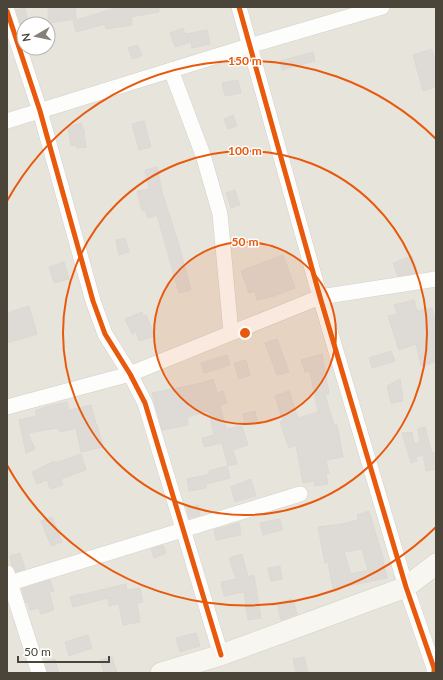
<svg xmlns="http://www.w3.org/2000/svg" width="443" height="680" viewBox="0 0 443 680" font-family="Lato,sans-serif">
	<rect width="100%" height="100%" fill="#f4f2ee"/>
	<path fill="#e7e4dc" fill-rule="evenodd" d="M7 7H436V673H7ZM24 24H48V48H24Z"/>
	<g fill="#dedbd6" stroke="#dcd9d4" fill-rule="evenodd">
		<path d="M57 7H75L76 19 48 23V8Z"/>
		<path d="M111 7H159V12L131 17 132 25 106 29 105 24 76 32 73 21 112 9Z"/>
		<path d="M25 8 28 24H24V27L22 28 16 10Z"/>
		<path d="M183 28 185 34 207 30 210 44 192 48 191 42 175 47 170 33Z"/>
		<path d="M138 45 142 56 132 59 128 48Z"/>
		<path d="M432 49 436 62V87L423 91 413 55Z"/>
		<path d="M313 52 315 61 282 70 280 61Z"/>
		<path d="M238 80 241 93 225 96 222 83Z"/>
		<path d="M233 115 237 126 228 129 224 119Z"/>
		<path d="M144 121 151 147 139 150 132 124Z"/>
		<path d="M81 123 85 133 84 134 86 147 77 148 76 145 71 146 68 127Z"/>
		<path d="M157 167 162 192 179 245 191 290 179 293 157 215 148 218 146 211H142L137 191 149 189 145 170Z"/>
		<path d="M235 190 240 205 231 208 226 193Z"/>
		<path d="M125 238 129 252 119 255 116 240Z"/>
		<path d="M283 255 295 288 274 296 257 300 255 291 249 293 241 271Z"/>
		<path d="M412 256 418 273 398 276 393 263Z"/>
		<path d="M64 262 69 279 54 283 49 267Z"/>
		<path d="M414 300 417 311 432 308 436 326V362L421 366 416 344 399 350 388 316 397 314 394 305Z"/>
		<path d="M29 306 37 334 7 343V313Z"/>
		<path d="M142 312 143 316 146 315 155 336 139 341 136 332 132 334 125 319Z"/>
		<path d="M277 339 289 372 277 375 265 343Z"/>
		<path d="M391 351 395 361 372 368 369 358Z"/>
		<path d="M322 354 329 394 325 395 334 425H337L343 457 326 460 329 473 326 474 328 484 315 486 314 481 303 483 296 445 289 448 280 422 283 421 275 396 289 391 298 418 318 412 310 371 305 372 301 360Z"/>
		<path d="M227 355 230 365 204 373 201 363Z"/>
		<path d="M246 360 250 375 239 379 234 363Z"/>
		<path d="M213 379 217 393 223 391 227 403 220 405 226 429 242 426 248 445 233 450 237 464 228 466 222 443 204 447 202 438 214 435 209 411 187 417 188 425 162 430 152 393 202 383Z"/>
		<path d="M400 379 403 401 391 403 387 386Z"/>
		<path d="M67 402 69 410 91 405 96 424H97L103 447 81 452 76 428 60 432 58 428 28 433 35 449 26 453 19 420 37 416 35 411 48 406Z"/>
		<path d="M255 411 257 421 245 424 243 414Z"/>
		<path d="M425 427 432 453 436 452V469L426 471 423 455 416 457 417 461 411 463 402 433 412 432 414 444 420 442 418 429Z"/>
		<path d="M81 454 86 470 61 479 63 485 50 489 47 480 37 484 32 472 54 461 55 463Z"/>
		<path d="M227 466 230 478 206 484V488L189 491 187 479 210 474 209 471Z"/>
		<path d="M251 479 256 496 235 502 231 487Z"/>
		<path d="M198 505 200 515 189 518 187 508Z"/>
		<path d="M369 511 384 561H383L387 578 333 589 328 562 325 563 318 527 342 524 358 520 357 515ZM362 549 368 570 351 574 344 552Z"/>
		<path d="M52 517 62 542 51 546 41 521Z"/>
		<path d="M280 519 282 530 263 535 260 523Z"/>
		<path d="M239 523 241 535 216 540 214 530Z"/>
		<path d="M163 545 166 553 154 558 151 549Z"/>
		<path d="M20 553 25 569 16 572 12 566 10 556Z"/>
		<path d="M242 554 248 577 254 575 261 618 248 620 244 592 224 596 221 582 236 579 229 558Z"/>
		<path d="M280 566 282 579 271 581 268 568Z"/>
		<path d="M50 580 54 591 49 592 54 610 41 614 39 608 30 610 28 602 26 603 22 589Z"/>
		<path d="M126 584 127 590 140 588 143 602 137 603 140 622 123 625 119 604 109 606 108 598 73 607 70 597 79 594 82 603 80 595Z"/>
		<path d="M293 599 297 614 281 620 277 603Z"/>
		<path d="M196 633 200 646 180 652 176 638Z"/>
		<path d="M88 635 92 648 69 656 65 642Z"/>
		<path d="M112 657 117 673H104L100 660Z"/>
		<path d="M304 657 308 673H296L293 659Z"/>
		<path d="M55 659 59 673H48L45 662Z"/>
	</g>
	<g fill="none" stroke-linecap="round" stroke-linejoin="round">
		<g stroke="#d2d0cb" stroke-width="16">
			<g id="street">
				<path d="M239 7 320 297 406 587 434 668V673"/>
				<path d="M7 11 40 111 93 301 105 334 130 374 145 403 221 655"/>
				<path d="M171 70 203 155 220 214 231 333"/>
				<path d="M7 121 249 46 382 7"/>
				<path d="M7 407 130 374 320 297 436 279"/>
				<path d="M7 573 39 673"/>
				<path d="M10 583 300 494"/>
			</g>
		</g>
		<g stroke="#d3cfc5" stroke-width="22">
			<path id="secondary" d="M161 673 221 655 406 587 436 564"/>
		</g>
		<use href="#street" stroke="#fdfdfc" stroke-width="15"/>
		<use href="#secondary" stroke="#f7f6f1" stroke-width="21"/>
		<g stroke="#fff" stroke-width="8">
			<g id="cycleway">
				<path d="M239 7 320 297 406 587 434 668V673"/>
				<path d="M7 11 40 111 93 301 105 334 130 374 145 403 221 655"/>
			</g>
		</g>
		<use href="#cycleway" stroke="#e8590c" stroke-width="5"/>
	</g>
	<circle cx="245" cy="333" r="91" fill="#e8590c" fill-opacity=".12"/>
	<g fill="none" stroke="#e8590c" stroke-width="2">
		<circle cx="245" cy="333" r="91"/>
		<circle cx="245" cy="333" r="182"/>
		<path d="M436 527A272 272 0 0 1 7 465M7 201A272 272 0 0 1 436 139"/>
	</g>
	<circle cx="245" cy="333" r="6" fill="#e8590c" stroke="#fff" stroke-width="2"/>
	<g font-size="12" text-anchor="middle" font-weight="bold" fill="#e8590c" stroke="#fff" stroke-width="3" stroke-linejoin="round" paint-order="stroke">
		<text x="245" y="65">150 m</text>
		<text x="245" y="155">100 m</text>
		<text x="245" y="246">50 m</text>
	</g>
	<rect width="443" height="680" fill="none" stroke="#4b4439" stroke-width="16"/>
	<g transform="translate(36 36) rotate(261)"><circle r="19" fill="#ffffff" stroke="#b7b4b0"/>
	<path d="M0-3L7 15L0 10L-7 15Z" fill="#868178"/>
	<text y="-6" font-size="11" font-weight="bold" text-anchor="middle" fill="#4b4439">N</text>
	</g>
	<path d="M18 656v6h91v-6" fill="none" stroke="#4b4439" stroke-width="2"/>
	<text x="24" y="656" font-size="12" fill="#4b4439" stroke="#ffffff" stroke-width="3" paint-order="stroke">50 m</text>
</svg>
